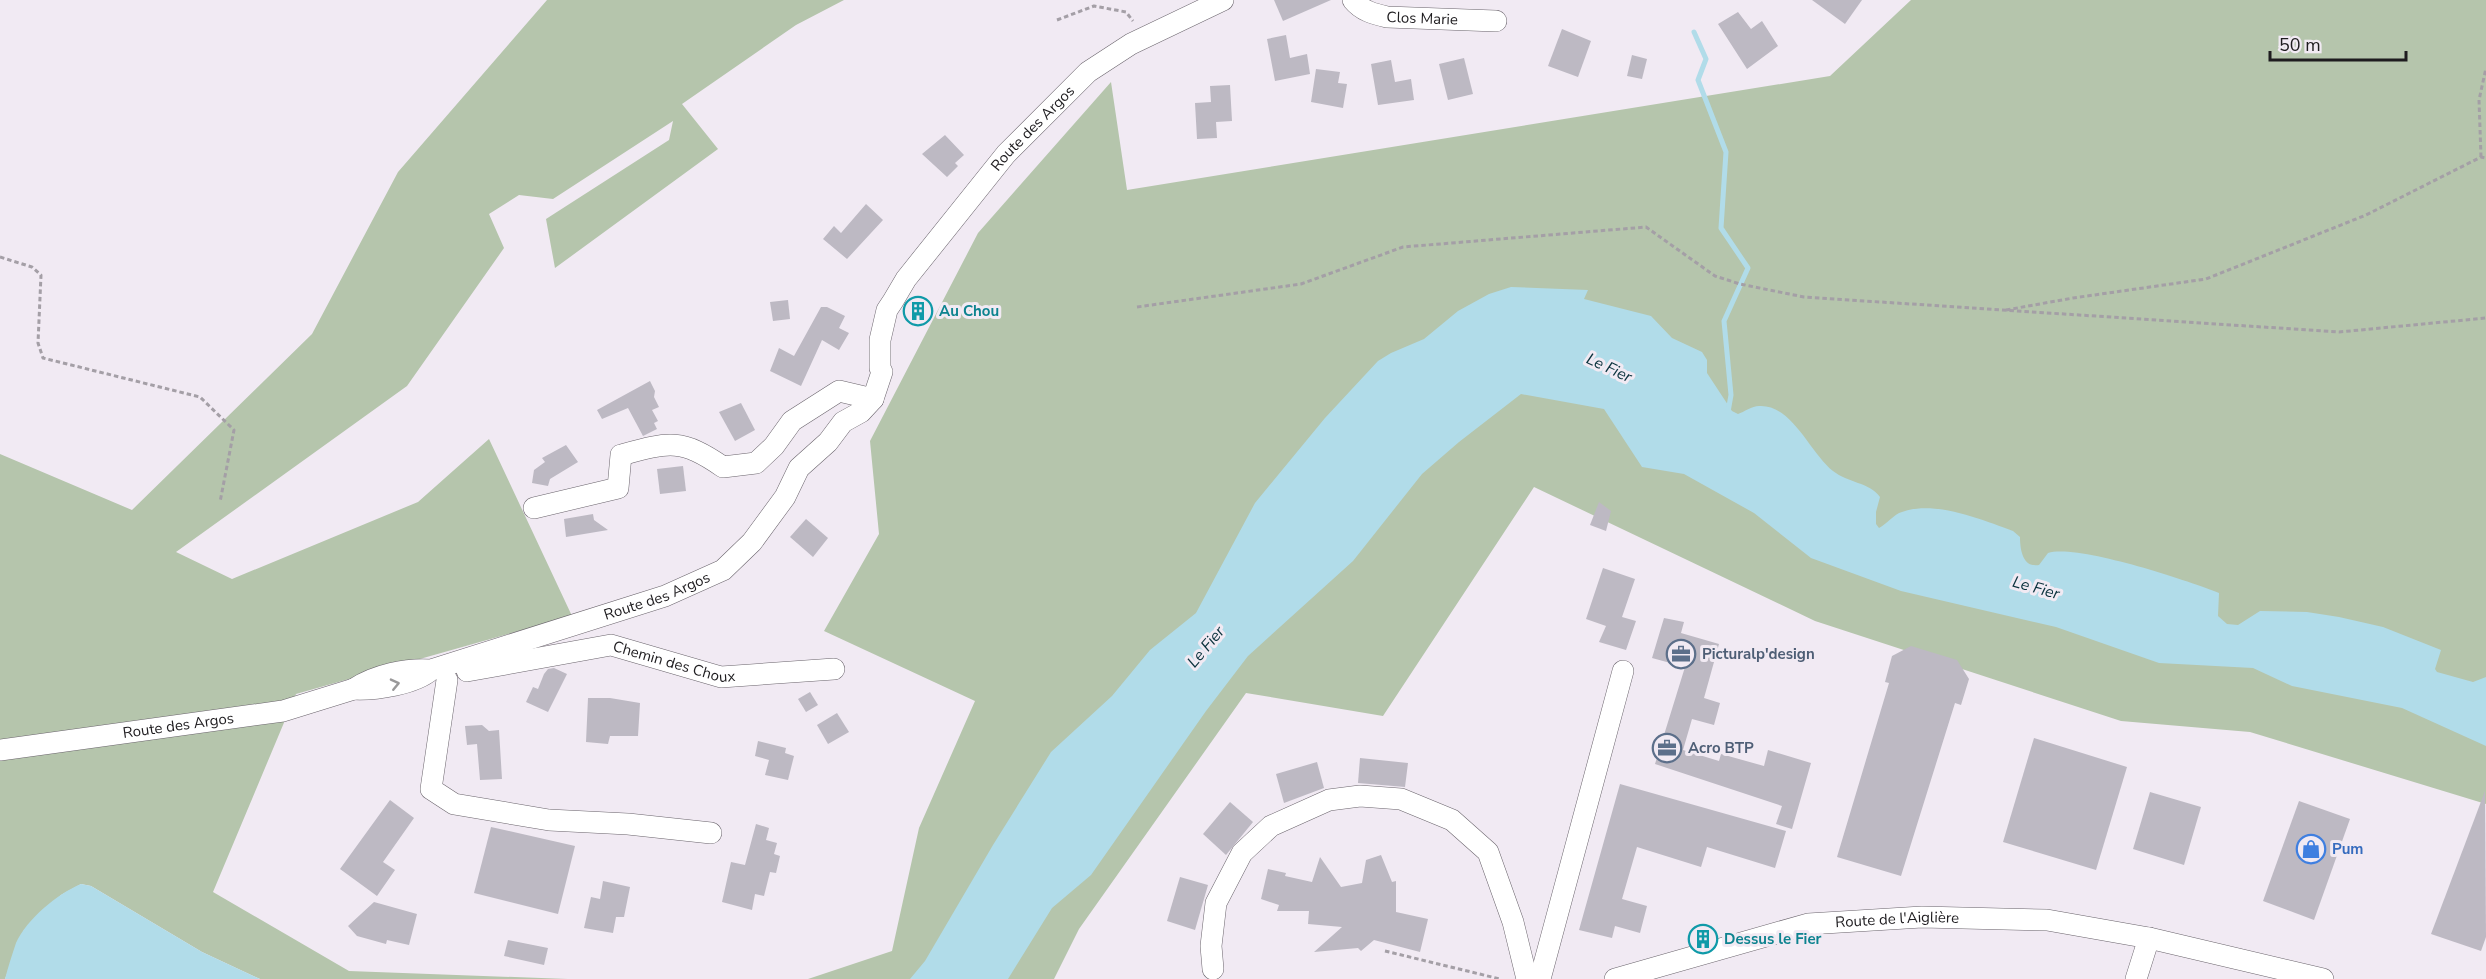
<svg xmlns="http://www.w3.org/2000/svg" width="2486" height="979" viewBox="0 0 2486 979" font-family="'Nunito Sans',sans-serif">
	<rect width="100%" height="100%" fill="#f1eaf3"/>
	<g fill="#b5c5ac">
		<path d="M547 0H844L796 25 682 104 718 149 555 268 546 219 669 140 673 121 553 199 519 195 489 214 504 248 407 386 176 552 232 579 418 502 489 439 572 616 296 694 213 892 349 971 568 979H260L202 952 91 886 81 884 61 895 24 930 5 979H0V454L132 510 312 334 398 172Z"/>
		<path d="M1911 0H2486V804L2250 732 2121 721 1815 621 1534 487 1383 716 1246 693 1079 929 1054 979H808L892 951 919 828 975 701 824 631 879 534 870 441 978 233 1111 82 1127 190 1830 76Z"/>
	</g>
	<g fill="#b1dce9">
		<path d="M1511 287 1588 290 1584 299 1651 316 1672 338 1702 352 1707 360V373L1732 411 1738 414C1744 412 1752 406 1759 406 1792 404 1810 453 1833 471 1848 483 1869 482 1880 497L1876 512V524L1879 528C1887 524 1894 514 1902 512 1935 500 1983 520 2013 531L2020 537C2020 550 2023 568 2039 565L2048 553C2078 544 2186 580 2219 593L2218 616 2227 624 2238 625 2260 611 2307 612 2339 617 2383 627 2441 650 2435 669 2437 672 2473 682 2486 677V746L2402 708 2292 686 2253 668 2159 663 2056 627 1901 591 1811 558 1754 513 1684 474 1642 467 1604 409 1521 394 1459 442 1422 474 1353 561 1248 656 1206 711 1091 875 1052 908 1008 979H910L925 961 993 845 1051 752 1112 696 1150 650 1196 613 1255 503 1325 418 1378 361 1391 353 1424 339 1458 311 1489 294Z"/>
		<path d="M81 884 91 886 202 952 260 979H5C8 967 12 955 16 943 27 919 57 894 81 884Z"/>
	</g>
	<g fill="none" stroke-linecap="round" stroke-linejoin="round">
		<path stroke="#b1dce9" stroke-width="5" d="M1694 32 1706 59 1698 80 1726 152 1721 228 1748 268 1724 321 1731 395 1728 412"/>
	</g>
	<g fill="#bdb9c3">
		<path d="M1274 0H1331L1283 21Z"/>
		<path d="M1812 0H1862L1845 24Z"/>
		<path d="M1738 12 1751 29 1762 21 1778 46 1747 69 1718 24Z"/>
		<path d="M1562 29 1591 41 1578 77 1548 66Z"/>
		<path d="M1286 35 1290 58 1307 54 1310 74 1275 81 1267 39Z"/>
		<path d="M1632 55 1647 59 1642 79 1627 76Z"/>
		<path d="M1464 58 1473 94 1448 100 1439 64Z"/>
		<path d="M1391 60 1395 82 1411 79 1414 100 1378 105 1371 64Z"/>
		<path d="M1316 69 1340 72 1338 83 1347 84 1343 108 1311 102Z"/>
		<path d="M1230 85 1232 121 1216 122 1217 138 1197 139 1195 103 1211 102 1210 86Z"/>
		<path d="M945 135 964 155 955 163 958 166 947 177 922 154Z"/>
		<path d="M866 204 883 220 847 259 823 239 834 226 841 233Z"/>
		<path d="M788 300 790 319 773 321 770 302Z"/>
		<path d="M821 307H827L845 316 839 328 849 333 839 350 822 340 801 386 770 371 779 348 794 356Z"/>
		<path d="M650 381 655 391 654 397 659 407 652 410 658 421 654 423 657 429 643 436 628 408 602 419 597 410Z"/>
		<path d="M741 403 755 430 735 441 719 412Z"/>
		<path d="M566 445 578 462 550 479 548 486 532 483 534 470 545 462 542 458Z"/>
		<path d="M683 466 686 491 660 494 657 469Z"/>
		<path d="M1599 502 1611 511 1606 531 1590 525Z"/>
		<path d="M593 514 594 520 608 530 566 537 564 519Z"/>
		<path d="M806 519 828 538 813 557 790 537Z"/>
		<path d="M1603 568 1635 579 1622 617 1636 621 1626 650 1599 642 1606 626 1586 619Z"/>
		<path d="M1664 618 1684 622 1681 633 1719 644 1704 698 1720 703 1714 725 1692 719 1683 750 1719 761 1721 754 1764 766 1768 750 1811 763 1792 829 1776 824 1782 806 1655 764 1685 667 1652 658Z"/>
		<path d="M1911 646 1957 660 1969 679 1961 705 1955 703 1901 876 1837 857 1889 683 1885 682 1892 656Z"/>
		<path d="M554 668 567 674 548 712 526 702 533 687 538 689 544 674 548 669Z"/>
		<path d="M810 692 818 705 806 712 798 699Z"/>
		<path d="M588 698H610L640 703 638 736H610L608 744 586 742Z"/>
		<path d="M837 713 849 732 828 744 817 725Z"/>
		<path d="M482 725 489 731 499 730 502 779 480 780 477 744 467 745 465 726Z"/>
		<path d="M2034 738 2127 767 2096 870 2003 842Z"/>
		<path d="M758 741 786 748 785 753 794 756 788 780 765 775 769 760 755 756Z"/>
		<path d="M1360 758 1408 763 1405 787 1358 783Z"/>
		<path d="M1317 762 1324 788 1284 803 1276 774Z"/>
		<path d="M1620 784 1786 831 1775 868 1707 847 1701 867 1637 847 1622 899 1647 906 1640 933 1615 926 1612 938 1579 930Z"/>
		<path d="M2485 791 2486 937 2481 951 2431 934Z"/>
		<path d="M2150 792 2201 807 2184 865 2133 849Z"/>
		<path d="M390 800 414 818 383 862 395 870 377 896 340 869Z"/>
		<path d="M2299 801 2350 819 2314 920 2263 901Z"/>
		<path d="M1230 802 1253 822 1226 855 1203 834Z"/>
		<path d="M756 824 769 828 766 840 777 843 774 854 780 856 776 873 770 872 764 896 755 894 752 910 722 902 731 862 745 865Z"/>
		<path d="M491 827 575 846 558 914 474 893Z"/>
		<path d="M1381 855 1392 882 1396 881V912L1428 919 1420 952 1374 940 1361 951 1358 948 1314 952 1342 927 1308 924 1309 911H1277L1279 905 1261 899 1268 869 1286 873 1285 876 1312 882 1320 857 1341 887 1362 883 1366 860Z"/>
		<path d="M1180 877 1208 885 1195 930 1167 921Z"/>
		<path d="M603 881 630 887 624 917H616L613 933 584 928 591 897 600 899Z"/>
		<path d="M374 902 417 914 409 945 387 940 386 944 357 936 348 926Z"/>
		<path d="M508 940 548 948 544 965 504 956Z"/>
	</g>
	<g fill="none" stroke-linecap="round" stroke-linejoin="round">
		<g stroke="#6a646c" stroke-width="22">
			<g id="minor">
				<path id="s1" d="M1353 0C1362 11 1374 14 1387 17L1496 21"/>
				<path d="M534 508 618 488 621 455C669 442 681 438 723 467L756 463 774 446 792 421 839 391 873 399"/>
				<path id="s2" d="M431 670C415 684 376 690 354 689 375 675 407 668 431 670L665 596 723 570 752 542 785 497 799 468 828 442 843 422 861 412 873 399 882 372 880 368V340L887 310 893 301 906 279 1006 154 1088 72 1131 44 1223 0"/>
				<path id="s3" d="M467 671 611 645 721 677 834 669"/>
				<path d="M447 680 431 789 454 804 549 820 628 824 711 833"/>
				<path id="s4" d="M0 750 283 711 354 689"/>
				<path d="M1213 969 1211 946 1216 903 1242 853 1271 826 1329 800 1360 796 1401 799 1452 820 1488 852 1513 922 1527 979"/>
				<path d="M1540 979 1623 671"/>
				<path id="s5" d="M1615 979 1808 924 1922 917 2047 920 2149 938 2323 979"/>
				<path d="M2136 979 2149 938"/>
			</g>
		</g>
		<g stroke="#a49fa6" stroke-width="3" stroke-dasharray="4.5 3" stroke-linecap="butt">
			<path d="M1057 20 1094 6 1126 12 1133 21"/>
			<path d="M2481 157 2479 100 2486 68"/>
			<path d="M0 257 32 267 41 275 38 343 43 358 200 397 234 430 220 502"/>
			<path d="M1137 307 1301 284 1403 247 1646 227 1715 276 1740 284 1804 297 2339 332 2486 318"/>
			<path d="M2006 310 2073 298 2206 279 2366 215 2481 157 2486 158"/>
			<path d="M1385 951 1500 979"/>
		</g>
		<use href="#minor" stroke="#fff" stroke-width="21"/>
	</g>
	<defs><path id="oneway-chevron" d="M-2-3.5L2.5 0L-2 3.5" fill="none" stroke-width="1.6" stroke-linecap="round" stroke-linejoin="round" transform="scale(1.5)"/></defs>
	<use stroke="#9a999a" href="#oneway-chevron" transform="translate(395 684) rotate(-13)"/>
	<defs>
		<g id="building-ring" transform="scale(1.5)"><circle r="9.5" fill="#f1eaf3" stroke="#0f9aa8" stroke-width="1.5"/><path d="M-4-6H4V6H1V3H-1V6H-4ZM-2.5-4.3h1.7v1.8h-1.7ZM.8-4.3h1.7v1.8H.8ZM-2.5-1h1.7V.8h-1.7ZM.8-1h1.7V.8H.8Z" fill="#0f9aa8"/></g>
		<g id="office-ring" transform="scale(1.5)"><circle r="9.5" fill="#f1eaf3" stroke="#5c6f8a" stroke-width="1.5"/><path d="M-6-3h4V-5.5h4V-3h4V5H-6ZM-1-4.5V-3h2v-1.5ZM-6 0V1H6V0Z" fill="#5c6f8a"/></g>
		<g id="shop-ring" transform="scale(1.5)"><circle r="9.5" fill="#f1eaf3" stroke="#3f7fe0" stroke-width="1.5"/><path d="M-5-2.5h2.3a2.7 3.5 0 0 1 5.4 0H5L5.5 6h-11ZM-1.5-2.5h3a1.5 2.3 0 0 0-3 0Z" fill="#3f7fe0"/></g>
	</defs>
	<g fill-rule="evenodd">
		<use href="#building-ring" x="918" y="311"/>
		<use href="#office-ring" x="1681" y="654"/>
		<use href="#office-ring" x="1667" y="748"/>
		<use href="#shop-ring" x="2311" y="849"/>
		<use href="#building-ring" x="1703" y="939"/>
	</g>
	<g text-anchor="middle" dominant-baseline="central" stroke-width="6" stroke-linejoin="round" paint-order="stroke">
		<g font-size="15" fill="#1e1c1f" stroke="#f1eaf3">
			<text stroke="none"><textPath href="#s1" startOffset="74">Clos Marie</textPath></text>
			<text stroke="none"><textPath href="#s2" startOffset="1026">Route des Argos</textPath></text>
			<text stroke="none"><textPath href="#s2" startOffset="399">Route des Argos</textPath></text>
			<text stroke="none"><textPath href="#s3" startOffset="212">Chemin des Choux</textPath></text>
			<text stroke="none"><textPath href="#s4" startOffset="180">Route des Argos</textPath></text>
			<text stroke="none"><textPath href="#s5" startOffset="290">Route de l'Aiglière</textPath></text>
		</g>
		<g font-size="15" font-weight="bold" fill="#0d838f" stroke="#f1eaf3" text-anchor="start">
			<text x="939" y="311">Au Chou</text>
			<text x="1724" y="939">Dessus le Fier</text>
		</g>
		<g font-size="15" font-weight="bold" fill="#4e5e75" stroke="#f1eaf3" text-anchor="start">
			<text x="1702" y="654">Picturalp'design</text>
			<text x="1688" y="748">Acro BTP</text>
		</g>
		<g font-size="15" font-weight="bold" fill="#366cbe" stroke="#f1eaf3" text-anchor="start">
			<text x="2332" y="849">Pum</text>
		</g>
		<g font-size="16" font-style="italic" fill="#09313c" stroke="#f1eaf3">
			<text transform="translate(1609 368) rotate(25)">Le Fier</text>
			<text transform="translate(2036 588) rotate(16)">Le Fier</text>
			<text transform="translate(1206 647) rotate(-50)">Le Fier</text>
		</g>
	</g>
	<path d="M2270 51v9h136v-9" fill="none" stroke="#1e1c1f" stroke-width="3"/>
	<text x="2279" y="51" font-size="18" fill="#1e1c1f" stroke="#f1eaf3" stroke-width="4.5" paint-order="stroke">50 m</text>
</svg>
